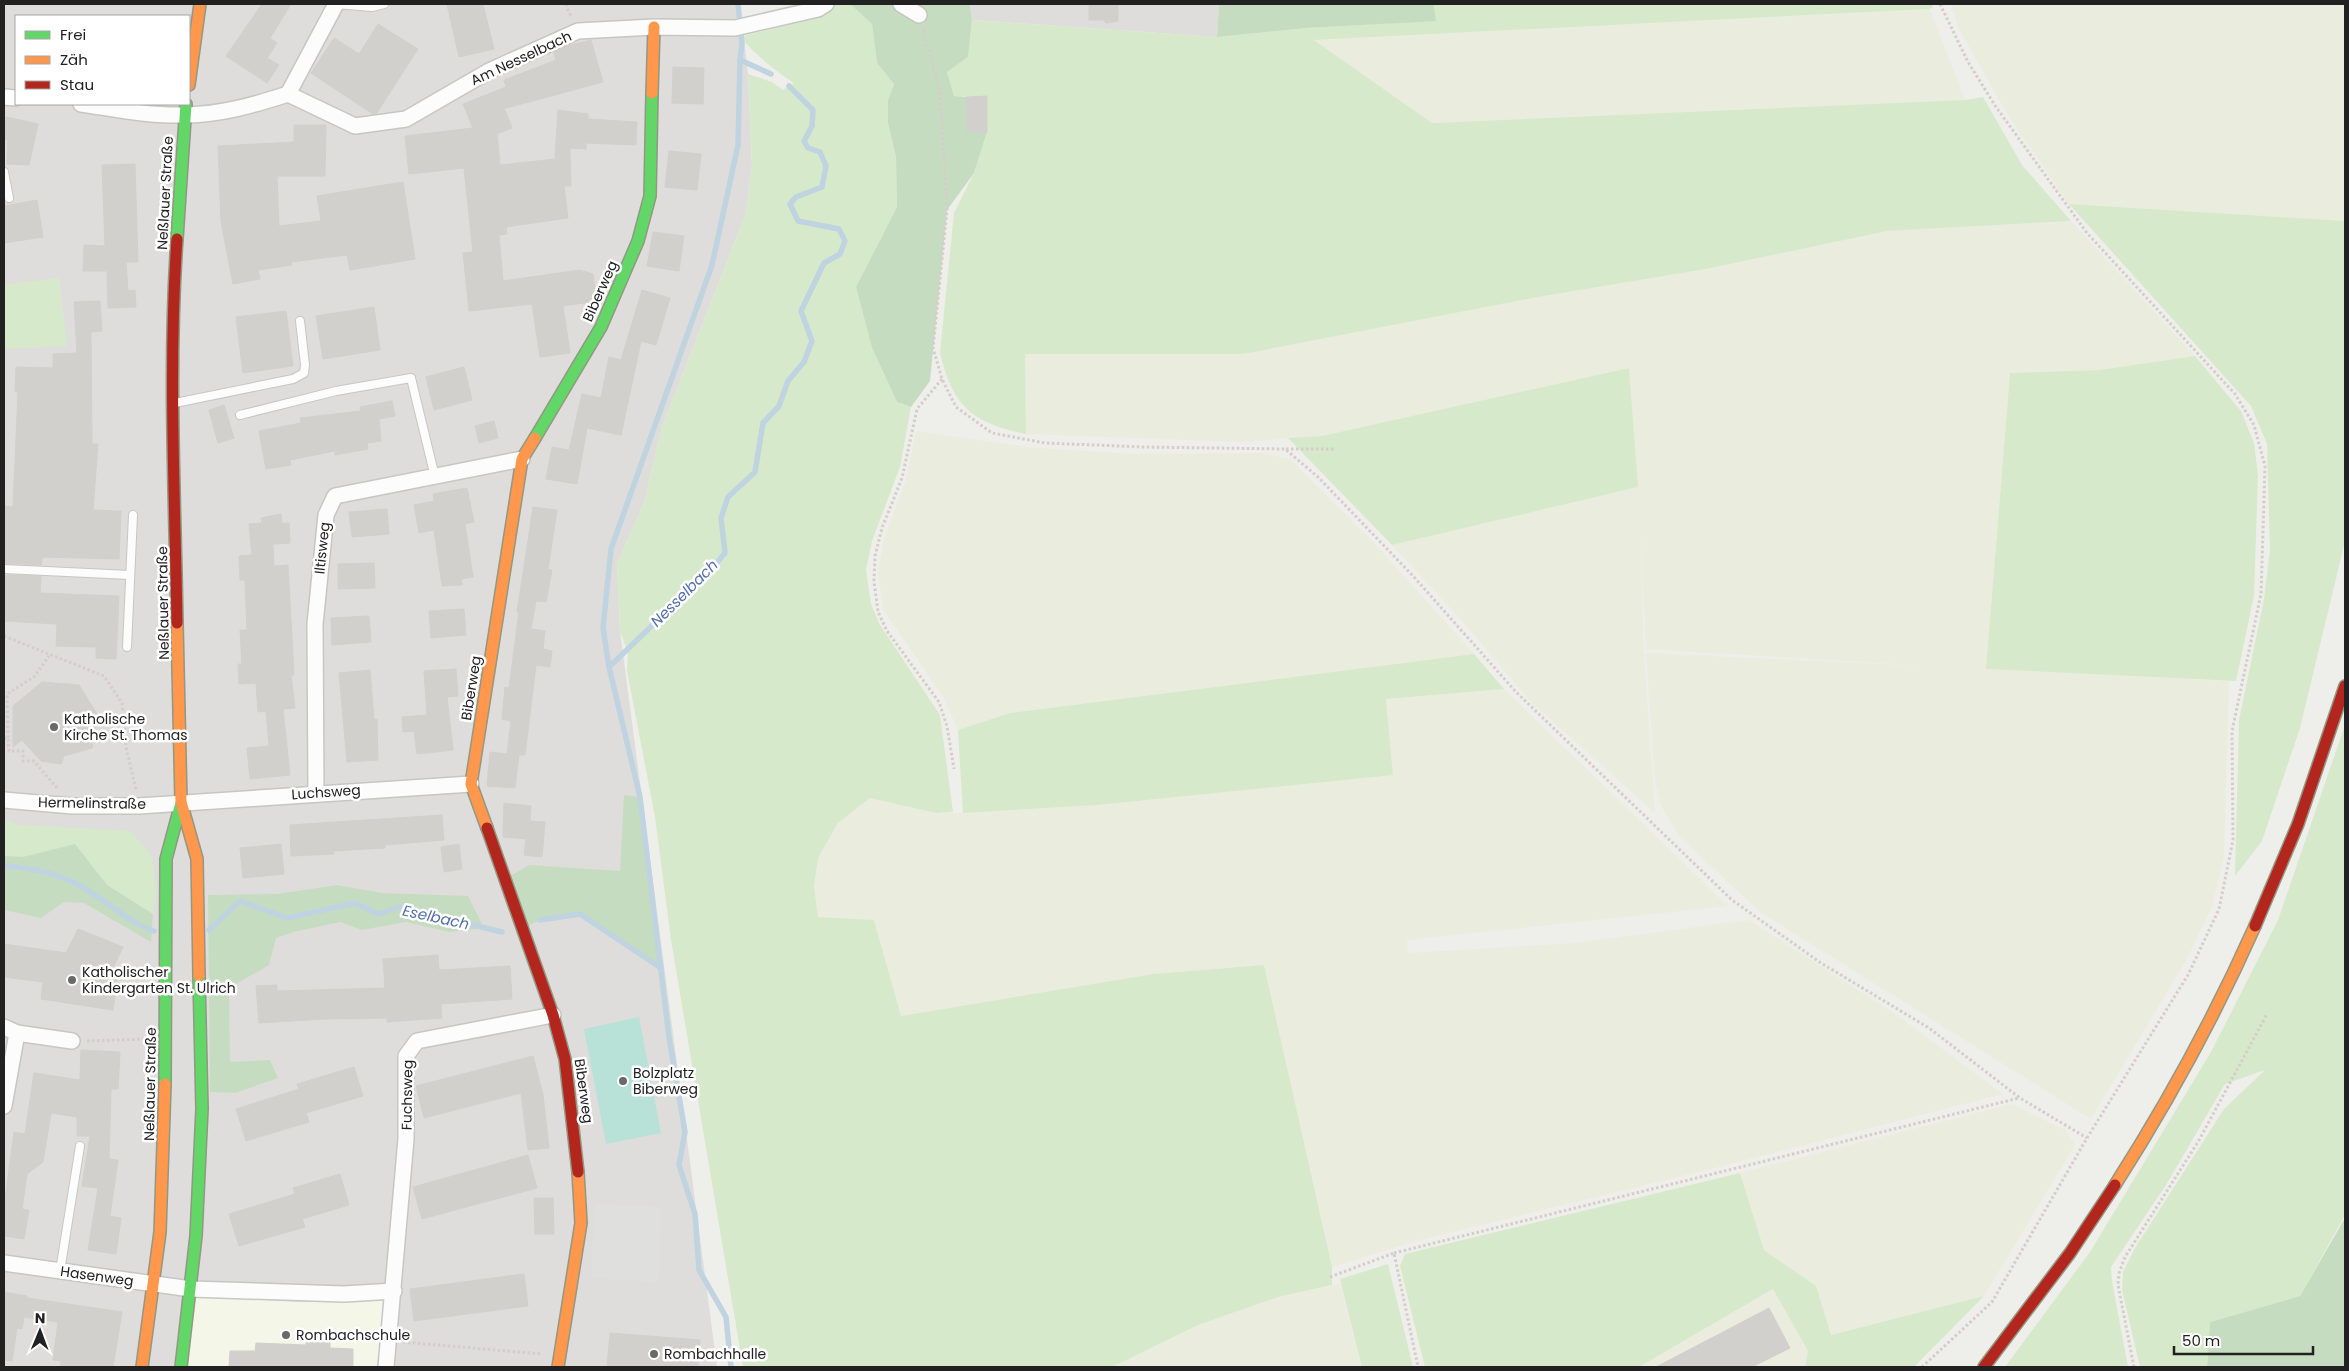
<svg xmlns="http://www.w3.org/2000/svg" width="2349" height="1371" viewBox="0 0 2349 1371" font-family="Poppins,sans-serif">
	<rect width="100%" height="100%" fill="#eeeeea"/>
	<g fill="#dedddb" fill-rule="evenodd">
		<path d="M4 4H740L748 74 752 165 746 213 662 427 644 503 617 564 620 631 717 1367H4ZM16 16H189V104H16Z"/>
		<path d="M970 4H1219L1217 37 972 20Z"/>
	</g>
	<path fill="#f4f6e7" d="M195 1296 301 1302 386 1297 377 1367H185Z"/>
	<g fill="#eaedde">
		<path d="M1951 4H2345V221L2069 204 2007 114 1958 27Z"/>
		<path d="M1930 9 1965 100 1432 123 1314 40Z"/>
		<path d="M2071 221 2195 356 2099 370 2010 373 1986 669 2229 681 2224 856 2212 907 2187 959 2091 1119 1760 912 1680 837 1661 806 1655 782 1646 653 1927 666 1646 649 1640 535 1644 653 1655 813 1528 699 1465 624 1392 545 1637 487 1322 436 1241 442 1026 434 1025 354H1243L1538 297 1706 269 1887 231Z"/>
		<path d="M916 431 1036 448 1135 454 1260 453 1290 459 1375 544 1474 654 1010 713 958 730 945 700 883 609 878 573 883 542 905 482Z"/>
		<path d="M1504 689 1728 906 1407 940 1408 953 1575 943 1749 920 1897 1015 2003 1094 1719 1167 1416 1241 1332 1267 1264 965 1153 974 901 1016 874 920 818 917 814 886 818 858 838 823 870 798 936 813H963L1097 805 1393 774 1386 699Z"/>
		<path d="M2012 1104 2065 1130 2075 1145 1984 1296 1831 1335 1816 1286 1764 1250 1740 1173Z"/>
		<path d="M1341 1284 1362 1367H1112L1198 1325 1278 1297Z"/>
		<path d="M1774 1289 1808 1351 1805 1367H1639Z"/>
	</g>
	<g fill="#d6eacb">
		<path d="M836 4H850L872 24 877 63 894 84 888 100V123L896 157 897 207 856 287 872 348 897 402 911 407 900 467 872 541 866 570 871 604 880 625 940 715 953 812 936 813 870 798 838 823 818 858 814 886 818 917 874 920 901 1016 1153 974 1264 965 1332 1267V1285L1278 1297 1198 1325 1112 1367H743L671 940 655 817 627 671 628 653 620 631 617 564 644 503 662 427 746 213 752 165 748 74 772 82 783 90 794 83C772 68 758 57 740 37L805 20Z"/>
		<path d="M1434 4H1932L1933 7 1929 9 1314 40 1432 123 1965 100 1983 97 2022 165 2071 221 1887 231 1706 269 1538 297 1243 354H1025L1026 434C973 423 953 408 940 353L954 213 974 173 987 132 986 97 954 96 947 72 968 57 972 20 1217 37 1306 28 1436 20Z"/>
		<path d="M2069 204 2345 221V541L2300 728 2262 841 2235 876 2239 720 2264 599 2270 550 2267 444 2251 406Z"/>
		<path d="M59 278 67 346 4 349V285Z"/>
		<path d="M2195 356 2241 411 2254 443 2258 475 2254 596 2236 681 1986 669 2010 373 2099 370Z"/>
		<path d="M1629 368 1638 487 1392 545 1288 438 1322 436Z"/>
		<path d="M1474 654 1504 689 1386 699 1393 775 1097 805 963 813 958 730 1010 713Z"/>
		<path d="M2345 725V1215L2300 1296 2210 1322 2207 1367H2140L2122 1290 2123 1272 2135 1248 2224 1109 2265 1070 2225 1084 2166 1185 2111 1267 2112 1281 2128 1367H2005L2090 1252 2211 1052 2278 920Z"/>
		<path d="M4 820 18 825 131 831 152 857 156 892 153 914 107 885 75 845 23 857 4 856Z"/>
		<path d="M1740 1173 1764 1250 1816 1286 1831 1335 1984 1296 1914 1367H1805L1808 1351 1773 1289 1639 1367H1425L1400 1266 1405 1254Z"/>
		<path d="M1388 1264 1413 1367H1362L1340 1279Z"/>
	</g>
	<g fill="#c6dcc1">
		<path d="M850 4H970L972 20 968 57 947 72 954 96 966 97 967 132H987L974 173 947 210 930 381 911 407 897 402 872 348 856 287 897 207 896 157 888 123V100L894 84 877 63 872 24Z"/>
		<path d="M1219 4H1434L1436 21 1306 28 1217 37Z"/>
		<path d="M624 795 640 797 661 968 580 914 540 920 522 929 505 879 529 865 620 871Z"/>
		<path d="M75 844 107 885 153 914 151 942 84 903 64 902 41 918 4 910V856L23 857Z"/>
		<path d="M337 885 382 893 468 896 484 928 450 932 406 922 362 930 340 922 293 932 276 938 269 965 229 988 230 1062 270 1060 278 1078 235 1093 210 1092 208 895 277 894Z"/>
		<path d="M2345 1218V1367H2207L2210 1322 2300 1296Z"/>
	</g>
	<path fill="#b8e2d8" d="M639 1017 661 1133 606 1144 584 1029Z"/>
	<path fill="#dfdfdd" d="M594 1204 661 1207 659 1282 591 1278Z"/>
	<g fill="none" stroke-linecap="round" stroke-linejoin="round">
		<g stroke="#c0d3e0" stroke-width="5.5">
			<path d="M738 4 742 43 740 60 771 74"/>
			<path d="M609 667 603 628 611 549 712 265 738 145 740 60"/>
			<path d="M4 866C27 867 50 872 71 881 101 895 123 920 154 931"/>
			<path d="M540 920 580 914 661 968"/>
			<path d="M209 930 240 901 287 918 355 903 378 914 400 907 502 932"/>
			<path d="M731 1367 726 1317 699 1270 695 1214 679 1165 685 1132 669 1037 640 797 609 667 715 565 725 553 721 518 728 497 755 472 763 423 779 406 788 381 804 362 812 341 801 311 824 263 840 254 845 241 839 229 798 221 790 204 796 197 822 187 826 166 820 152 808 148 804 141 812 126 813 110 789 86"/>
		</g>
	</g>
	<g fill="#d1d0cd" stroke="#d1d0cb">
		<path d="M262 4H291L270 38 277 43 267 58 279 65 267 83 226 56Z"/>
		<path d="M447 4H483L494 49 459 57Z"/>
		<path d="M1089 4H1118V21L1106 23 1104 20H1089Z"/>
		<path d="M378 24 418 49 376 114H373L311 73 334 38 359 54Z"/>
		<path d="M591 40 603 82 503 109 505 110 512 128 497 134 500 165 555 159 558 110 588 114V119L637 122 636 145 586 143V149L570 148 571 186H564L568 218 506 227 507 234 499 235 503 281 580 270 593 274 597 301 563 306 570 353 540 357 532 304 469 311 463 253 473 252 464 168 409 174 405 136 473 128 463 104 506 87 504 80 556 60 554 52 571 45Z"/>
		<path d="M673 67 704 68 703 104 672 103Z"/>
		<path d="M987 96V132H967L966 97Z"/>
		<path d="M6 117 38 124 29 165 7 164 8 140 4 139Z"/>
		<path d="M294 125H326L325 176H277L279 226 321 221 317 196 403 182 415 259 350 270 347 255 291 262 292 265 258 270 260 279 233 284 221 222 218 146 294 142Z"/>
		<path d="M669 151 701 154 697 190 665 187Z"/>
		<path d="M135 164 138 262H126L128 291 135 290 136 307 108 308 107 271H83L84 245 105 246 102 165Z"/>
		<path d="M37 200 43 237 4 243V206Z"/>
		<path d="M653 232 684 236 679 271 647 266Z"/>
		<path d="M642 290 670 298 656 345 641 341 621 435 587 428 577 484 546 479 552 447 569 450 582 394 601 398 609 357 621 360Z"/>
		<path d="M100 301 102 331 91 332 92 444H98L93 510 121 511 119 559 43 557 41 565 4 563V506L13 507 18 392H15L16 367 53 368V354L77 353 74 302Z"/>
		<path d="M374 307 380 350 323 359 316 316Z"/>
		<path d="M286 311 293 366 243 373 236 317Z"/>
		<path d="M464 367 472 400 434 410 426 377Z"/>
		<path d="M392 401 395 416 379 419 381 441 367 443 368 449 335 455V451L290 460 291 465 266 469 259 431 301 423 300 418 361 411 360 407Z"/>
		<path d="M224 405 234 438 218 443 209 410Z"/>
		<path d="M494 421 498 438 479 443 475 426Z"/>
		<path d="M467 488 474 522 465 524 473 577 461 579 462 585 442 586 434 530 419 533 414 505 434 501 433 494Z"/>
		<path d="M533 507 557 510 548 569 552 570 546 602 536 601 531 629 545 631 543 649 552 651 550 667 536 665 525 755H517H519L515 788 487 786 490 752 507 754 511 721 502 719 505 687 509 688 519 612H517Z"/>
		<path d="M387 509 389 534 352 537 349 512Z"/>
		<path d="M281 514 282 523H289L290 543 273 544 274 566 288 565 294 675H291L295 708 283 709 290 775 250 779 247 748 269 746 266 711 258 712 256 683 239 684 238 664H242L240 630H247L245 580H240L239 556 252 555 249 524 262 523 261 518Z"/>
		<path d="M374 563 375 588 338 589V564Z"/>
		<path d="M4 575 41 576 40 593 119 596 116 659 96 658V647L56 646 57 624 4 621Z"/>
		<path d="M464 609 466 635 431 638 429 611Z"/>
		<path d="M369 616 371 642 332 645 331 618Z"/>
		<path d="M456 669 458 696 447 697 453 750 417 754 414 731 403 732 402 717 427 715 424 671Z"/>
		<path d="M370 670 374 720 377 719 378 760 347 762 339 673Z"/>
		<path d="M42 682 79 685 97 714 92 748 64 756 61 764 41 761 22 740 13 747V706Z"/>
		<path d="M504 803 531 806 530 821 545 822 542 857 524 855 526 839 503 837Z"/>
		<path d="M442 815 444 840 385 845V848L333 851 334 854 291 856 290 825Z"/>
		<path d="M281 844 284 874 243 878 240 848Z"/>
		<path d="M459 844 462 869 444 872 441 847Z"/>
		<path d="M78 929 123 947 110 974 118 975 113 1010 41 999 43 982 4 977V944L66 953Z"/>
		<path d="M438 955 439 970 510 966 512 999 441 1004 442 1018 387 1022V1018L325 1019 259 1023 256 986 277 985V991L385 988 383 959Z"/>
		<path d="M81 1050 120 1052 118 1089H111L109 1159 118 1160 110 1216 121 1218 116 1254 88 1250 98 1188 82 1186 90 1136H77V1117L51 1113 43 1162 27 1174 22 1209 29 1210 24 1239 4 1236V1207L14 1132 25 1134 34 1073 80 1080Z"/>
		<path d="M533 1056 543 1095 549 1148 528 1150 521 1093 424 1118 416 1086Z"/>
		<path d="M354 1067 363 1096 306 1113 309 1122 246 1141 236 1109 299 1089 297 1084Z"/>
		<path d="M528 1155 537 1188 422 1219 413 1187Z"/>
		<path d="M340 1174 349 1205 302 1219 305 1227 239 1246 229 1214 295 1194 293 1188Z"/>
		<path d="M534 1198H553L554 1234H535Z"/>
		<path d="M524 1274 528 1306 414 1321 410 1289Z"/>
		<path d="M4 1292 27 1296V1298L122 1312 113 1367H60L61 1361 53 1360 58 1322 24 1317 22 1329 17 1328 12 1361 4 1360Z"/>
		<path d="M1769 1308 1790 1348 1752 1367H1656Z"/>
		<path d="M610 1333 700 1340 698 1367H607Z"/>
		<path d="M306 1341 330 1342V1348L353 1349V1367H229L230 1351H255L256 1343 306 1345Z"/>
	</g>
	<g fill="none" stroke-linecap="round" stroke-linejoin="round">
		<g stroke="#c6c6c4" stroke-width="10">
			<g id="lane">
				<path d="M336 4 372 7 384 4"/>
				<path d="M4 172 9 198"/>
				<path d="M175 403 293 379 304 373 305 365 300 321"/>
				<path d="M240 415 336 391 411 378 435 477"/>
				<path d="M4 569 130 575"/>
				<path d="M127 647 133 515"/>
				<path d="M60 1271 80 1146"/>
			</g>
		</g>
		<g stroke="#c6c6c4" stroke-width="18">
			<g id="street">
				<path d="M901 4 919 15"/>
				<path d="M288 94 336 4"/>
				<path d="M4 97 16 98"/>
				<path d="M81 104C115 109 149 116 183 115 220 115 254 105 288 94L355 126 406 119 489 71 578 31 654 27 735 28 818 9 826 4"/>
				<path d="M316 792 315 624 326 515 335 496 522 459"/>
				<path d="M4 800 72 806H139L471 784"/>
				<path d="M4 1027 17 1033 72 1041"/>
				<path d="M4 1106 17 1033"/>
				<path d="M4 1263 191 1289 344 1294 394 1291"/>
				<path d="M386 1367 406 1139V1056L417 1041 553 1015"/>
			</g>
		</g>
		<g stroke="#929883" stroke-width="14">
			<g id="fast">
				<path d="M177 239 186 104"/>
				<path d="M535 438 601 327 638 241 650 196 652 93"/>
				<path d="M165 1084 166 859 181 803"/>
				<path d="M181 1367 196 1236 202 1109 199 976"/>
			</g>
		</g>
		<g stroke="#929883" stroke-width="14">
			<g id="slow">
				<path d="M189 85 200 4"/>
				<path d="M652 93 654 27"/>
				<path d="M177 623 181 802 197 859 199 976"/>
				<path d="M487 828 471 784 522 459 535 438"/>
				<path d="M2115 1185C2168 1102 2215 1016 2255 926"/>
				<path d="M142 1367 160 1232 165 1084"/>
				<path d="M558 1367 581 1223 578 1172"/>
			</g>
		</g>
		<g stroke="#929883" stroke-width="14">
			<g id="jam">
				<path d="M177 239C168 367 175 495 177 623"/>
				<path d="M487 828 553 1015 565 1059 578 1172"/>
				<path d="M2255 926 2298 824 2345 686"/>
				<path d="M1984 1367 2070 1253 2115 1185"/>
			</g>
		</g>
		<g stroke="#d6cdca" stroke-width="3" stroke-dasharray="2.5 2.5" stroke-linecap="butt">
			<path d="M566 4 571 17"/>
			<path d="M923 30 940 92 947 210 933 348 942 379 956 407 992 433 1045 443 1143 447 1285 449 1318 477 1414 577 1516 692 1732 900 1821 963 1929 1028 2020 1098 2087 1138"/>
			<path d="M942 379 917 409 902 478 882 528 875 556 874 581 878 612 887 631 939 702 947 726 954 769"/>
			<path d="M1286 449H1336"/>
			<path d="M4 636 104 676 122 703 126 747 136 790"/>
			<path d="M4 738H8L9 751H23V761H34L57 788"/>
			<path d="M8 738 7 694 34 677 49 656"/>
			<path d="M87 1041 146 1039"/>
			<path d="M1394 1253 2019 1098"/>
			<path d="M1330 1277 1394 1253 1418 1367"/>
			<path d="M403 1342 542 1354"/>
			<path d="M1922 1367 1992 1302 2087 1138 2188 975 2219 909 2233 840 2232 731 2261 594 2265 466 2254 425 2235 394 2087 233 1996 107 1968 62 1940 4"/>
			<path d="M2134 1367 2118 1285 2119 1273 2125 1257 2198 1142 2267 1014"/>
		</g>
		<use href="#lane" stroke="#fcfcfc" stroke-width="8"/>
		<use href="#street" stroke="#fcfcfc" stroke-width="15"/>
		<use href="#fast" stroke="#63d668" stroke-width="11"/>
		<use href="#slow" stroke="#ff974d" stroke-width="11"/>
		<use href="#jam" stroke="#b3261e" stroke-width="11"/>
	</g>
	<g fill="#696967" stroke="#fff" stroke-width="2">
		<circle cx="54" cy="727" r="5"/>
		<circle cx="72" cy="980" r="5"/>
		<circle cx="623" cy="1081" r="5"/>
		<circle cx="286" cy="1335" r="5"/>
		<circle cx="654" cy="1354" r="5"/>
	</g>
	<g text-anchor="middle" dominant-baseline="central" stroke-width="5" stroke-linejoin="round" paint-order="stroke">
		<g font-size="14" fill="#212121" stroke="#fff">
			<text transform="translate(521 58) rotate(-25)">Am Nesselbach</text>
			<text transform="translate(165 193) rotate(-87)">Neßlauer Straße</text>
			<text transform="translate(600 291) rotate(-66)">Biberweg</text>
			<text transform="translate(322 548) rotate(-84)">Iltisweg</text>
			<text transform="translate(163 603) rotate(-91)">Neßlauer Straße</text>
			<text transform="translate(471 688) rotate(-81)">Biberweg</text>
			<text transform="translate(326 792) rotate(-4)">Luchsweg</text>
			<text transform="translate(92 803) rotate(1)">Hermelinstraße</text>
			<text transform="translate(150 1084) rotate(-89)">Neßlauer Straße</text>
			<text transform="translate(584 1091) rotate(82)">Biberweg</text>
			<text transform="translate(407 1095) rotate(-89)">Fuchsweg</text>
			<text transform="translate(97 1276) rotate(8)">Hasenweg</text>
		</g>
		<g font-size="14" fill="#212121" stroke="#fff" text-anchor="start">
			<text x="64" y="719">Katholische<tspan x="64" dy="16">Kirche St. Thomas</tspan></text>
			<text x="82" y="972">Katholischer<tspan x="82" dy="16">Kindergarten St. Ulrich</tspan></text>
			<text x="633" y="1073">Bolzplatz<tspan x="633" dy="16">Biberweg</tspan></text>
			<text x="296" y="1335">Rombachschule</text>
			<text x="664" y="1354">Rombachhalle</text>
		</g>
		<g font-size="15" font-style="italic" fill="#536fab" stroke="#fff">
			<text transform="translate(684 593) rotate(-45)">Nesselbach</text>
			<text transform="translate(436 917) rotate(12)">Eselbach</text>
		</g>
	</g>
	<rect width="2349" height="1371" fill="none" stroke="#212121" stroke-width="10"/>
	<rect x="15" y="15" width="175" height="90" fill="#ffffff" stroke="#a6a6a6"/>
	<rect x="25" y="31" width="25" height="8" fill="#63d668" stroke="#a6a6a6"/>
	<text x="60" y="40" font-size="15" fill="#212121">Frei</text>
	<rect x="25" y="56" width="25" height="8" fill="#ff974d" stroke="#a6a6a6"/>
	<text x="60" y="65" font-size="15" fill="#212121">Zäh</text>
	<rect x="25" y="81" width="25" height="8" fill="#b3261e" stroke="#a6a6a6"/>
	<text x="60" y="90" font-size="15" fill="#212121">Stau</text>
	<g transform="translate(40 1331) rotate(1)" stroke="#ffffff" stroke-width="4" paint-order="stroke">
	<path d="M0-4L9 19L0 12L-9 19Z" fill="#212121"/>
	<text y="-8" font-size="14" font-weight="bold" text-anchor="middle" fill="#212121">N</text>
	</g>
	<path d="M2174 1346v8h139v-8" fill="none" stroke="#212121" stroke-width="2.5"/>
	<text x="2182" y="1346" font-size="15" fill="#212121" stroke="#ffffff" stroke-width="4" paint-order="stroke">50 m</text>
</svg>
